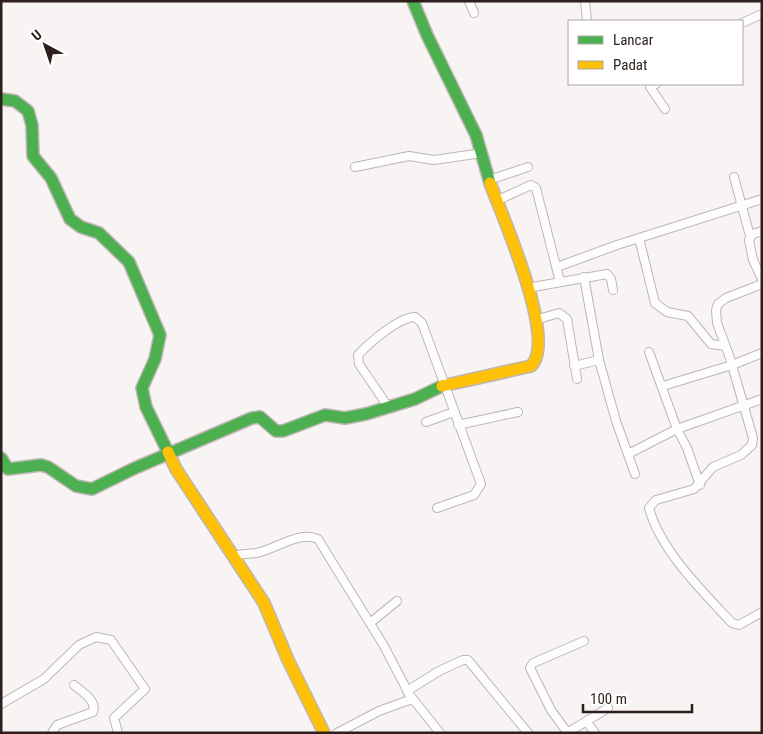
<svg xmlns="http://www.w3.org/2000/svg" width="763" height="734" viewBox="0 0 763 734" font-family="'Roboto Condensed',sans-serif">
	<rect width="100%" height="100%" fill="#f8f4f3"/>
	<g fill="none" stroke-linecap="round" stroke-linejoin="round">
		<g stroke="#beb6b3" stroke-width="10">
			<g id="street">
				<path d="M469 1 474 13"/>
				<path d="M585 1 587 21"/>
				<path d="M742 23 762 14"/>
				<path d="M656 84 650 87 665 109"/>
				<path d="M355 167 409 156 434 160 482 153"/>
				<path d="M734 177 750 236"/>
				<path d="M489 180 528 167"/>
				<path d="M498 200 531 185 536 188 560 282"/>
				<path d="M762 231 753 234 749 240 753 260 762 279"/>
				<path d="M639 238 655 303 667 312 688 316 711 344 725 346"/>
				<path d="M557 267 617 245 762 199"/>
				<path d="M584 277 599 360 616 421 635 474"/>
				<path d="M762 284 726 298 718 304 716 310 717 323 730 358 753 438 752 445 741 455 713 467 694 489 656 500 649 508C660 550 703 592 732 623L739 625 762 612"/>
				<path d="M527 288 607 274 611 279 613 290"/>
				<path d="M535 320 559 313 567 319 577 379"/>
				<path d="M649 352 677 429 762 399"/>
				<path d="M574 366 599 360"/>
				<path d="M663 386 732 365 762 353"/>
				<path d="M389 408 359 364 358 355C369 343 399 317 415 317L422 323 481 484 474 495 437 508"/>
				<path d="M426 422 454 412"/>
				<path d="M458 425 518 412"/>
				<path d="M628 454 677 429 687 448 700 485"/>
				<path d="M232 556C240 554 248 554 256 553 275 550 299 530 318 539L384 646 409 694 440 733"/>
				<path d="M370 623 397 601"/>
				<path d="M407 691 439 671 463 660H468L528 733"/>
				<path d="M1 704 44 679 79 645 96 637 111 640 145 689 114 718 118 733"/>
				<path d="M586 721 595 733"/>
				<path d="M567 732 551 710 530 668 533 663 584 641"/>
				<path d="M52 733 57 725 93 712C97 700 82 692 74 685"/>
				<path d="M337 733 379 711 412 699"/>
				<path d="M567 733 608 708"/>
			</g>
		</g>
		<g stroke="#beb6b3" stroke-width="14">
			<g id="fast">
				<path d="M413 1 427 35 476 135 490 183"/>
				<path d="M1 99 15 101 28 111 32 125 33 156 51 178 70 219 81 227 99 233 129 262 160 335 155 359 142 388 146 407 168 452"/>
				<path d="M1 458 8 469 41 465 48 467 76 486 92 489 135 468 252 418 260 417 276 431H283L325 415 345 418 366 414 415 399 442 386"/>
			</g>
		</g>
		<g stroke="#beb6b3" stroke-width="14">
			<g id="slow">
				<path d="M442 386 531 366C558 340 502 216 490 183"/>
				<path d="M168 452 176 469 264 603 288 660 324 733"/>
			</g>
		</g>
		<use href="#street" stroke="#fefdfd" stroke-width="8"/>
		<use href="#fast" stroke="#4caf50" stroke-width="11"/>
		<use href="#slow" stroke="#ffc107" stroke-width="11"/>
	</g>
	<rect width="763" height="734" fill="none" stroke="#2d1f1b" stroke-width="5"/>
	<rect x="568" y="20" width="175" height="65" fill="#ffffff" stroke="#aba5a4"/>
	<rect x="578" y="36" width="25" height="8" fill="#4caf50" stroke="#aba5a4"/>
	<text x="613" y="45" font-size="15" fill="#2d1f1b">Lancar</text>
	<rect x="578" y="61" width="25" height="8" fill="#ffc107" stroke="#aba5a4"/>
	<text x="613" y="70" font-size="15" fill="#2d1f1b">Padat</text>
	<g transform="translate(45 45) rotate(320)" stroke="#ffffff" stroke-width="4" paint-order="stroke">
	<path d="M0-4L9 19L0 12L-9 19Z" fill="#2d1f1b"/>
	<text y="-8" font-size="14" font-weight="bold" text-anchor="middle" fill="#2d1f1b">U</text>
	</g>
	<path d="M583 704v8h109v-8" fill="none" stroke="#2d1f1b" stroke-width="2.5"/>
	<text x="590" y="704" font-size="15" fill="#2d1f1b" stroke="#ffffff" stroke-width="4" paint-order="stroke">100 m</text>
</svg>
